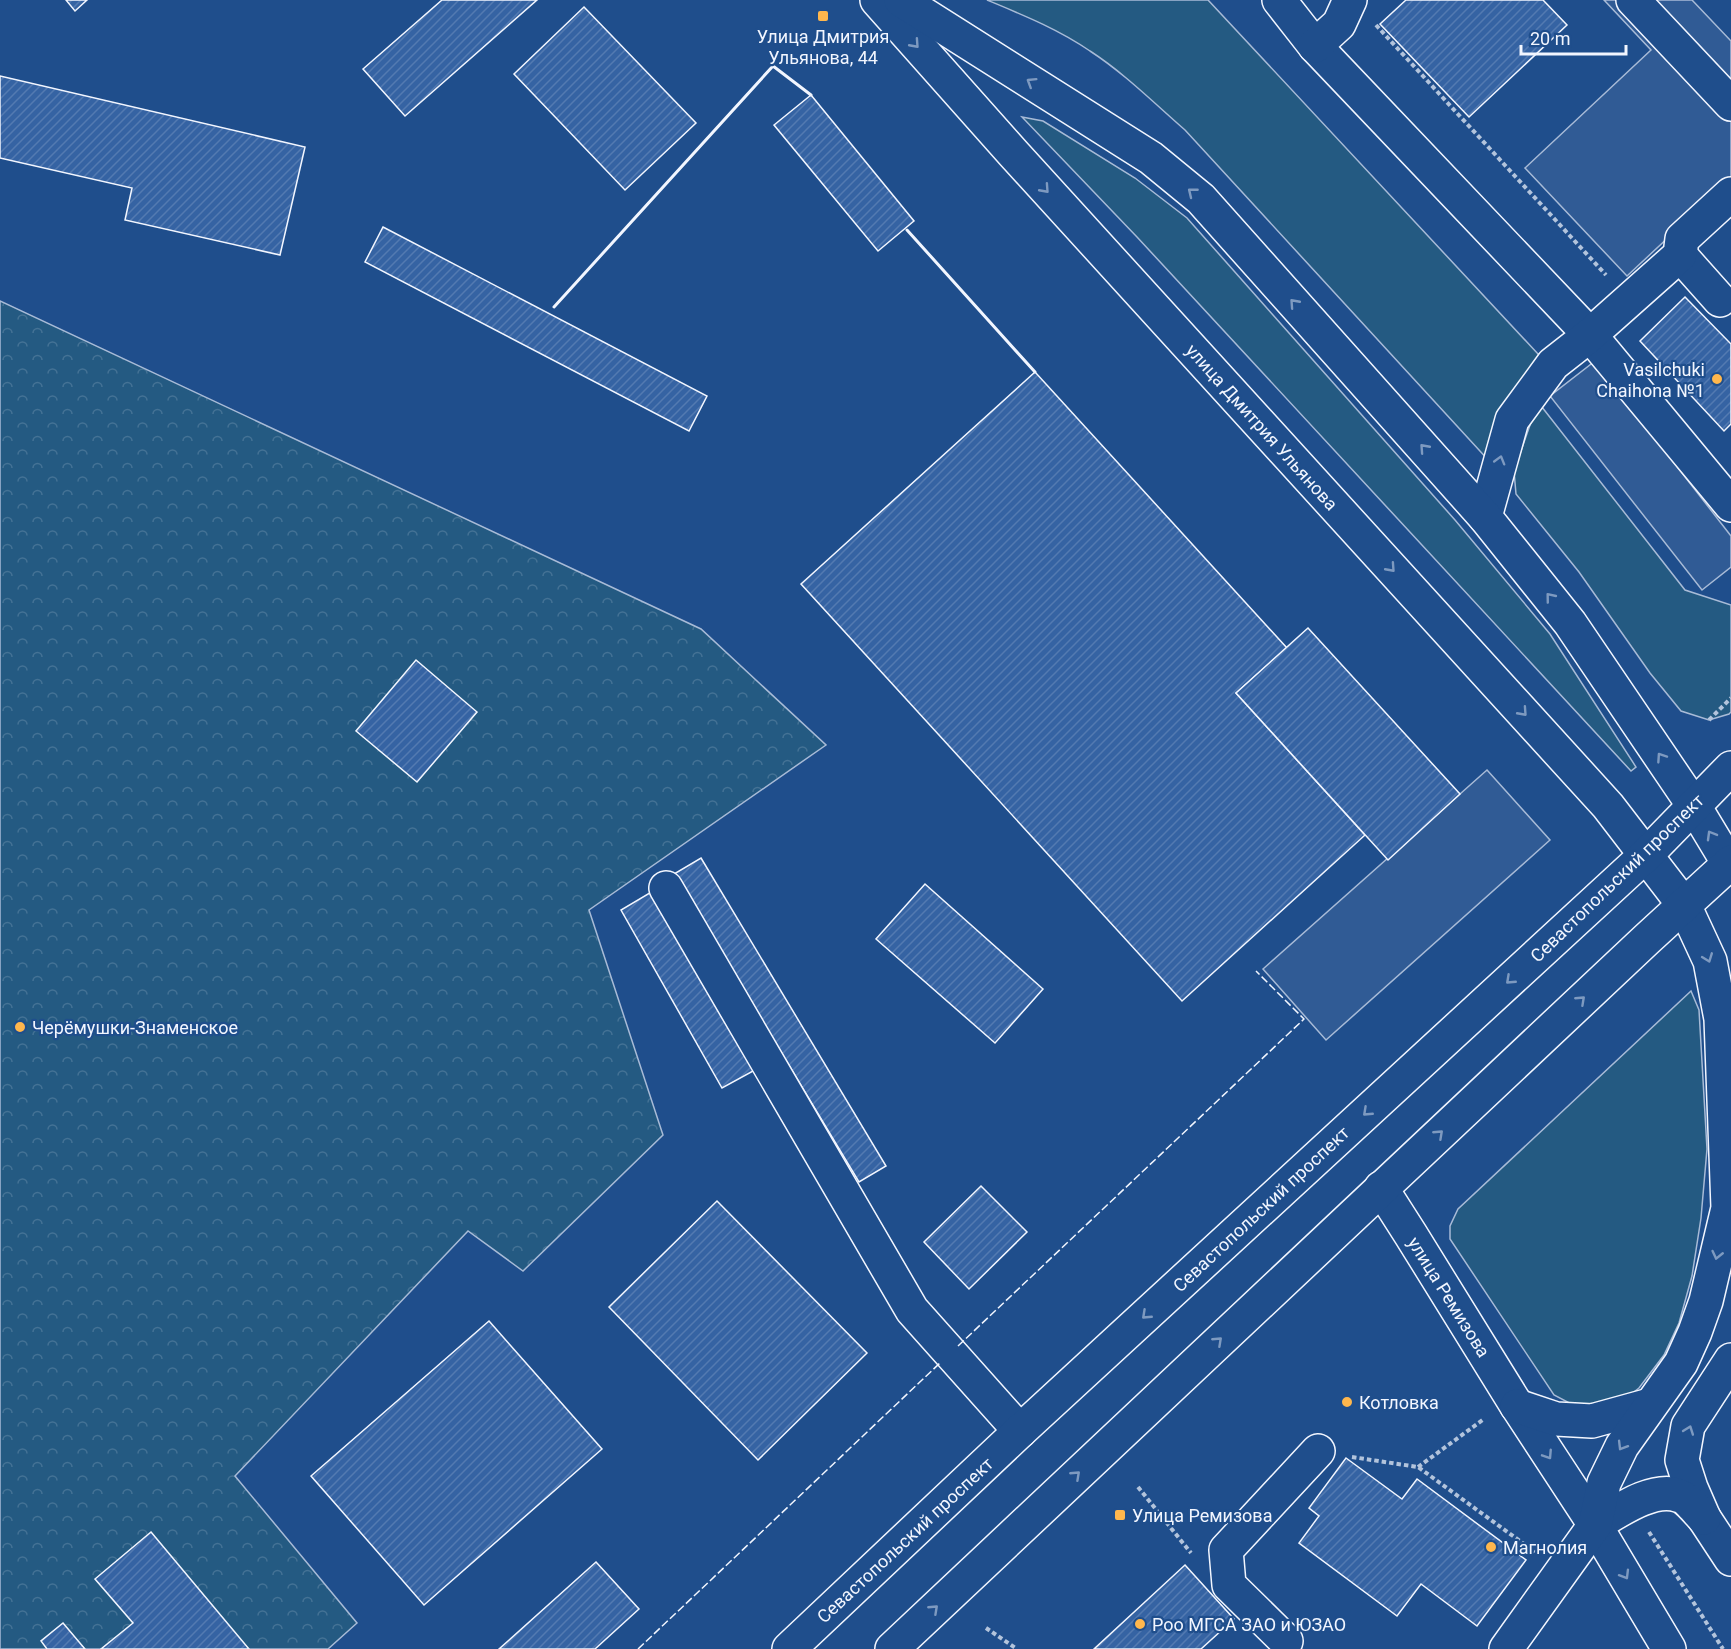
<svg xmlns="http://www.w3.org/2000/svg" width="1731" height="1649" viewBox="0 0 1731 1649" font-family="Roboto,sans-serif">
	<defs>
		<pattern id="forest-crowns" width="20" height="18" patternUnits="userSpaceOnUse" patternTransform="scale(1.5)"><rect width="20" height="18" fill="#245a82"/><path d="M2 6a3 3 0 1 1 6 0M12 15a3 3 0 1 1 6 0" fill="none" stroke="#447295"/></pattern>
		<pattern id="building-hatch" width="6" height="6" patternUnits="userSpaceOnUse" patternTransform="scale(1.5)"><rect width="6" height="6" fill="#3563a3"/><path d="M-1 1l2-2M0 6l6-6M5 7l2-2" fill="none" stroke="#537ab1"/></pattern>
	</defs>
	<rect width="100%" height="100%" fill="#1f4e8c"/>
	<g fill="#245a82" stroke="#a8bbd7" stroke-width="1.5">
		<path d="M987 0H1208L1539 355 1506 413 1491 463 1185 130C1154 103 1124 73 1090 51 1058 29 1023 15 987 0Z"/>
		<path d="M1022 117 1043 121 1135 178 1187 218 1455 520 1550 634 1636 767 1631 771 1137 237Z"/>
		<path d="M1538 402 1685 590 1731 605V712L1729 714 1709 720 1681 711 1650 673 1579 572 1516 494 1514 471Z"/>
		<path d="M1691 991 1699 1010 1707 1149 1701 1218 1692 1276 1679 1323 1664 1355 1639 1388 1621 1402 1575 1406 1554 1395 1450 1239V1226L1458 1209Z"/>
	</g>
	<path fill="url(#forest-crowns)" stroke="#a8bbd7" stroke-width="1.5" d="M0 301 701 629 826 745 589 910 663 1135 523 1271 468 1231 235 1476 357 1623 328 1649H0Z"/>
	<g fill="#305b95" stroke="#a8bbd7" stroke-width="1.5">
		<path d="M1604 0H1692L1731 41V179L1627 276 1525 168 1651 50Z"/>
		<path d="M1595 361 1731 536V567L1702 590 1550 396Z"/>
		<path d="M1487 770 1550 840 1326 1040 1263 969Z"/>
	</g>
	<g fill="url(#building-hatch)" stroke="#f2f6ff" stroke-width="1.5">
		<path d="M66 0H87L75 11Z"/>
		<path d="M442 0H537L405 116 363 69Z"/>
		<path d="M1406 0H1543L1567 25 1469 117 1380 24Z"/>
		<path d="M584 7 696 123 625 190 514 74Z"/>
		<path d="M0 76 305 147 280 255 125 220 132 188 0 158Z"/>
		<path d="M811 95 914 221 878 251 774 125Z"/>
		<path d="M383 227 707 396 689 431 365 262Z"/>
		<path d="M1685 297 1731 344V424L1724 431 1640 341Z"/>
		<path d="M1035 372 1287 648 1236 693 1365 835 1182 1001 801 584Z"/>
		<path d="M1308 628 1460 794 1388 860 1236 693Z"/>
		<path d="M416 660 477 712 417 782 356 731Z"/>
		<path d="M701 858 886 1166 859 1182 674 874Z"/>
		<path d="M925 884 1043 989 995 1043 876 939Z"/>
		<path d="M653 891 755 1070 722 1088 621 910Z"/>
		<path d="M981 1186 1027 1232 969 1289 924 1242Z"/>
		<path d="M717 1201 867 1353 758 1460 609 1307Z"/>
		<path d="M489 1321 602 1449 424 1605 311 1476Z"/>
		<path d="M1346 1458 1402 1499 1417 1479 1526 1560 1477 1626 1421 1584 1397 1616 1299 1543 1319 1516 1309 1508Z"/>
		<path d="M151 1532 249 1649H101L133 1623 95 1579Z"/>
		<path d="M596 1562 639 1609 595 1649H499Z"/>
		<path d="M1185 1565 1234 1619 1201 1649H1094Z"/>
		<path d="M63 1623 85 1649H47L41 1641Z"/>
	</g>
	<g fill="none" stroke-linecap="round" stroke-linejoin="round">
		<g stroke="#f2f6ff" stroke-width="36">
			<g id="minor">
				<path d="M1279 0 1315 46 1590 335 1731 505"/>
				<path d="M1633 0 1731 104"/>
				<path d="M1315 46 1339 24 1350 0"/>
				<path d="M1680 255 1720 300"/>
				<path d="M1485 517 1512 420 1553 364 1590 335 1680 255 1682 239 1731 194"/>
				<path d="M666 888 912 1310 1020 1431"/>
				<path d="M1381 1188 1411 1235 1517 1406 1595 1525 1669 1649"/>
				<path d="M1731 1360 1688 1426 1682 1460 1691 1488 1704 1518 1731 1559"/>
				<path d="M1517 1406 1556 1419 1592 1421 1650 1405"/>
				<path d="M1595 1525C1617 1512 1654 1485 1680 1496 1687 1498 1698 1512 1704 1518"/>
				<path d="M1286 1641 1229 1585 1226 1550 1318 1451"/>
				<path d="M1506 1649 1595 1525 1604 1483 1622 1446 1681 1363 1695 1332 1706 1301 1728 1208 1721 1019 1710 961 1684 905"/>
			</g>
		</g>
		<g stroke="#f2f6ff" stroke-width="36">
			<g id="major">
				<path d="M877 0 1013 153 1608 806 1684 905"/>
				<path d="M901 0 1151 158 1201 199 1485 517 1570 623 1694 806 1729 864"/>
				<path d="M789 1649 1020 1431 1646 855 1731 768"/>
				<path d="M892 1649 1647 939 1731 862"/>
			</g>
		</g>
		<g stroke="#b3c4dc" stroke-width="4" stroke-dasharray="4.5 3" stroke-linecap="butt">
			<path d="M1376 25 1606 275"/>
			<path d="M1709 720 1731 698"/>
			<path d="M1352 1457 1418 1467 1535 1552"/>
			<path d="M1418 1467 1484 1419"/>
			<path d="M1138 1487 1191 1553"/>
			<path d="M1649 1532 1723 1649"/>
			<path d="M986 1628 1017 1649"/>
		</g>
		<use href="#minor" stroke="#1f4e8c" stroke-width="33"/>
		<use href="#major" stroke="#1f4e8c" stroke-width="33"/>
		<g stroke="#f2f6ff" stroke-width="1.5" stroke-dasharray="8 3" stroke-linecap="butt">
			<path d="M958 1346 1304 1019 1256 971"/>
			<path d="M638 1649 941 1362"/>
		</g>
		<g stroke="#f2f6ff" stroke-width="3">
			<path d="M907 230 1035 372"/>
			<path d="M554 307 773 66 811 95"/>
		</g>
	</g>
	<defs><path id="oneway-chevron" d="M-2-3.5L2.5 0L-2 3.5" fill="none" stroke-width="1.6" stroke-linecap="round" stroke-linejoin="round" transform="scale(1.5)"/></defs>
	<g stroke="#7e9ac0">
		<use href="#oneway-chevron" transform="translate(915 44) rotate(48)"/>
		<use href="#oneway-chevron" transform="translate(1031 82) rotate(-148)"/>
		<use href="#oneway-chevron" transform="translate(1045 189) rotate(48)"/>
		<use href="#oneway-chevron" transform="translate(1192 192) rotate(-141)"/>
		<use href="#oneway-chevron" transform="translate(1294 303) rotate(-132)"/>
		<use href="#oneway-chevron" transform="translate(1424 448) rotate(-132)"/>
		<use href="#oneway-chevron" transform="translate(1500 460) rotate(-74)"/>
		<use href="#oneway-chevron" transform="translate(1391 568) rotate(48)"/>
		<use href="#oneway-chevron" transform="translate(1550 597) rotate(-129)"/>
		<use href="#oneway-chevron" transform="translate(1523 712) rotate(48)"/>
		<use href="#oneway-chevron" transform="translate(1661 757) rotate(-124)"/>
		<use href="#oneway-chevron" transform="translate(1711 835) rotate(-120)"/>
		<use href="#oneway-chevron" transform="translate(1708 958) rotate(69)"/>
		<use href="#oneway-chevron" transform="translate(1510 980) rotate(137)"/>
		<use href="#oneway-chevron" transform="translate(1581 1000) rotate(-43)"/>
		<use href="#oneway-chevron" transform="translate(1367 1112) rotate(137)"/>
		<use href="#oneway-chevron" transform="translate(1439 1134) rotate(-43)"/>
		<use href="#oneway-chevron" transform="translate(1717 1255) rotate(103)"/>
		<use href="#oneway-chevron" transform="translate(1146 1315) rotate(137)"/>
		<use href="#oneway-chevron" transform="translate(1218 1341) rotate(-43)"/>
		<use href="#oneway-chevron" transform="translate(1689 1430) rotate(-70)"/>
		<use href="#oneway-chevron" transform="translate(1622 1446) rotate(121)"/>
		<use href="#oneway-chevron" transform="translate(1548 1455) rotate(57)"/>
		<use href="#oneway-chevron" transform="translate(1076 1475) rotate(-43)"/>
		<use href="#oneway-chevron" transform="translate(1625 1575) rotate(59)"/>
		<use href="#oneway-chevron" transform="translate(934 1609) rotate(-43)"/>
	</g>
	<g fill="#ffb74d" stroke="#1f4e8c" stroke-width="2">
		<rect x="817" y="10" width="12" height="12" rx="3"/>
		<circle cx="1717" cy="379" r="6"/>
		<circle cx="20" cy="1027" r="6"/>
		<circle cx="1347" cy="1402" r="6"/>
		<rect x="1114" y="1509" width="12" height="12" rx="3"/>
		<circle cx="1491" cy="1547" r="6"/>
		<circle cx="1140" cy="1624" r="6"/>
	</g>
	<g text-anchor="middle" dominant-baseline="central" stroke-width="4.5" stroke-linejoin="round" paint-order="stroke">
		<g font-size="18" fill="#f2f6ff" stroke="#1f4e8c" text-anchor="start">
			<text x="823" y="36" text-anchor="middle">Улица Дмитрия<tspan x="823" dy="21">Ульянова, 44</tspan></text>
			<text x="1705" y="369" text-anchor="end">Vasilchuki<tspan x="1705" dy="21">Chaihona №1</tspan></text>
			<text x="32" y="1027">Черёмушки-Знаменское</text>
			<text x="1359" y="1402">Котловка</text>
			<text x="1132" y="1515">Улица Ремизова</text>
			<text x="1503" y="1547">Магнолия</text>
			<text x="1152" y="1624">Роо МГСА ЗАО и ЮЗАО</text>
		</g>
		<g font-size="18" fill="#f2f6ff" stroke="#1f4e8c">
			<text transform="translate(1262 427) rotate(48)">улица Дмитрия Ульянова</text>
			<text transform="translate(1617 878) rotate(-44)">Севастопольский проспект</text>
			<text transform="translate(1261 1209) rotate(-43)">Севастопольский проспект</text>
			<text transform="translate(1449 1297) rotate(58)">улица Ремизова</text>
			<text transform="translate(905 1540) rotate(-43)">Севастопольский проспект</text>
		</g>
	</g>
	<path d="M1521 45v9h105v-9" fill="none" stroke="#f2f6ff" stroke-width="3"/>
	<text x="1530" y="45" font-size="18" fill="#f2f6ff" stroke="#1f4e8c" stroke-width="4.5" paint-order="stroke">20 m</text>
</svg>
